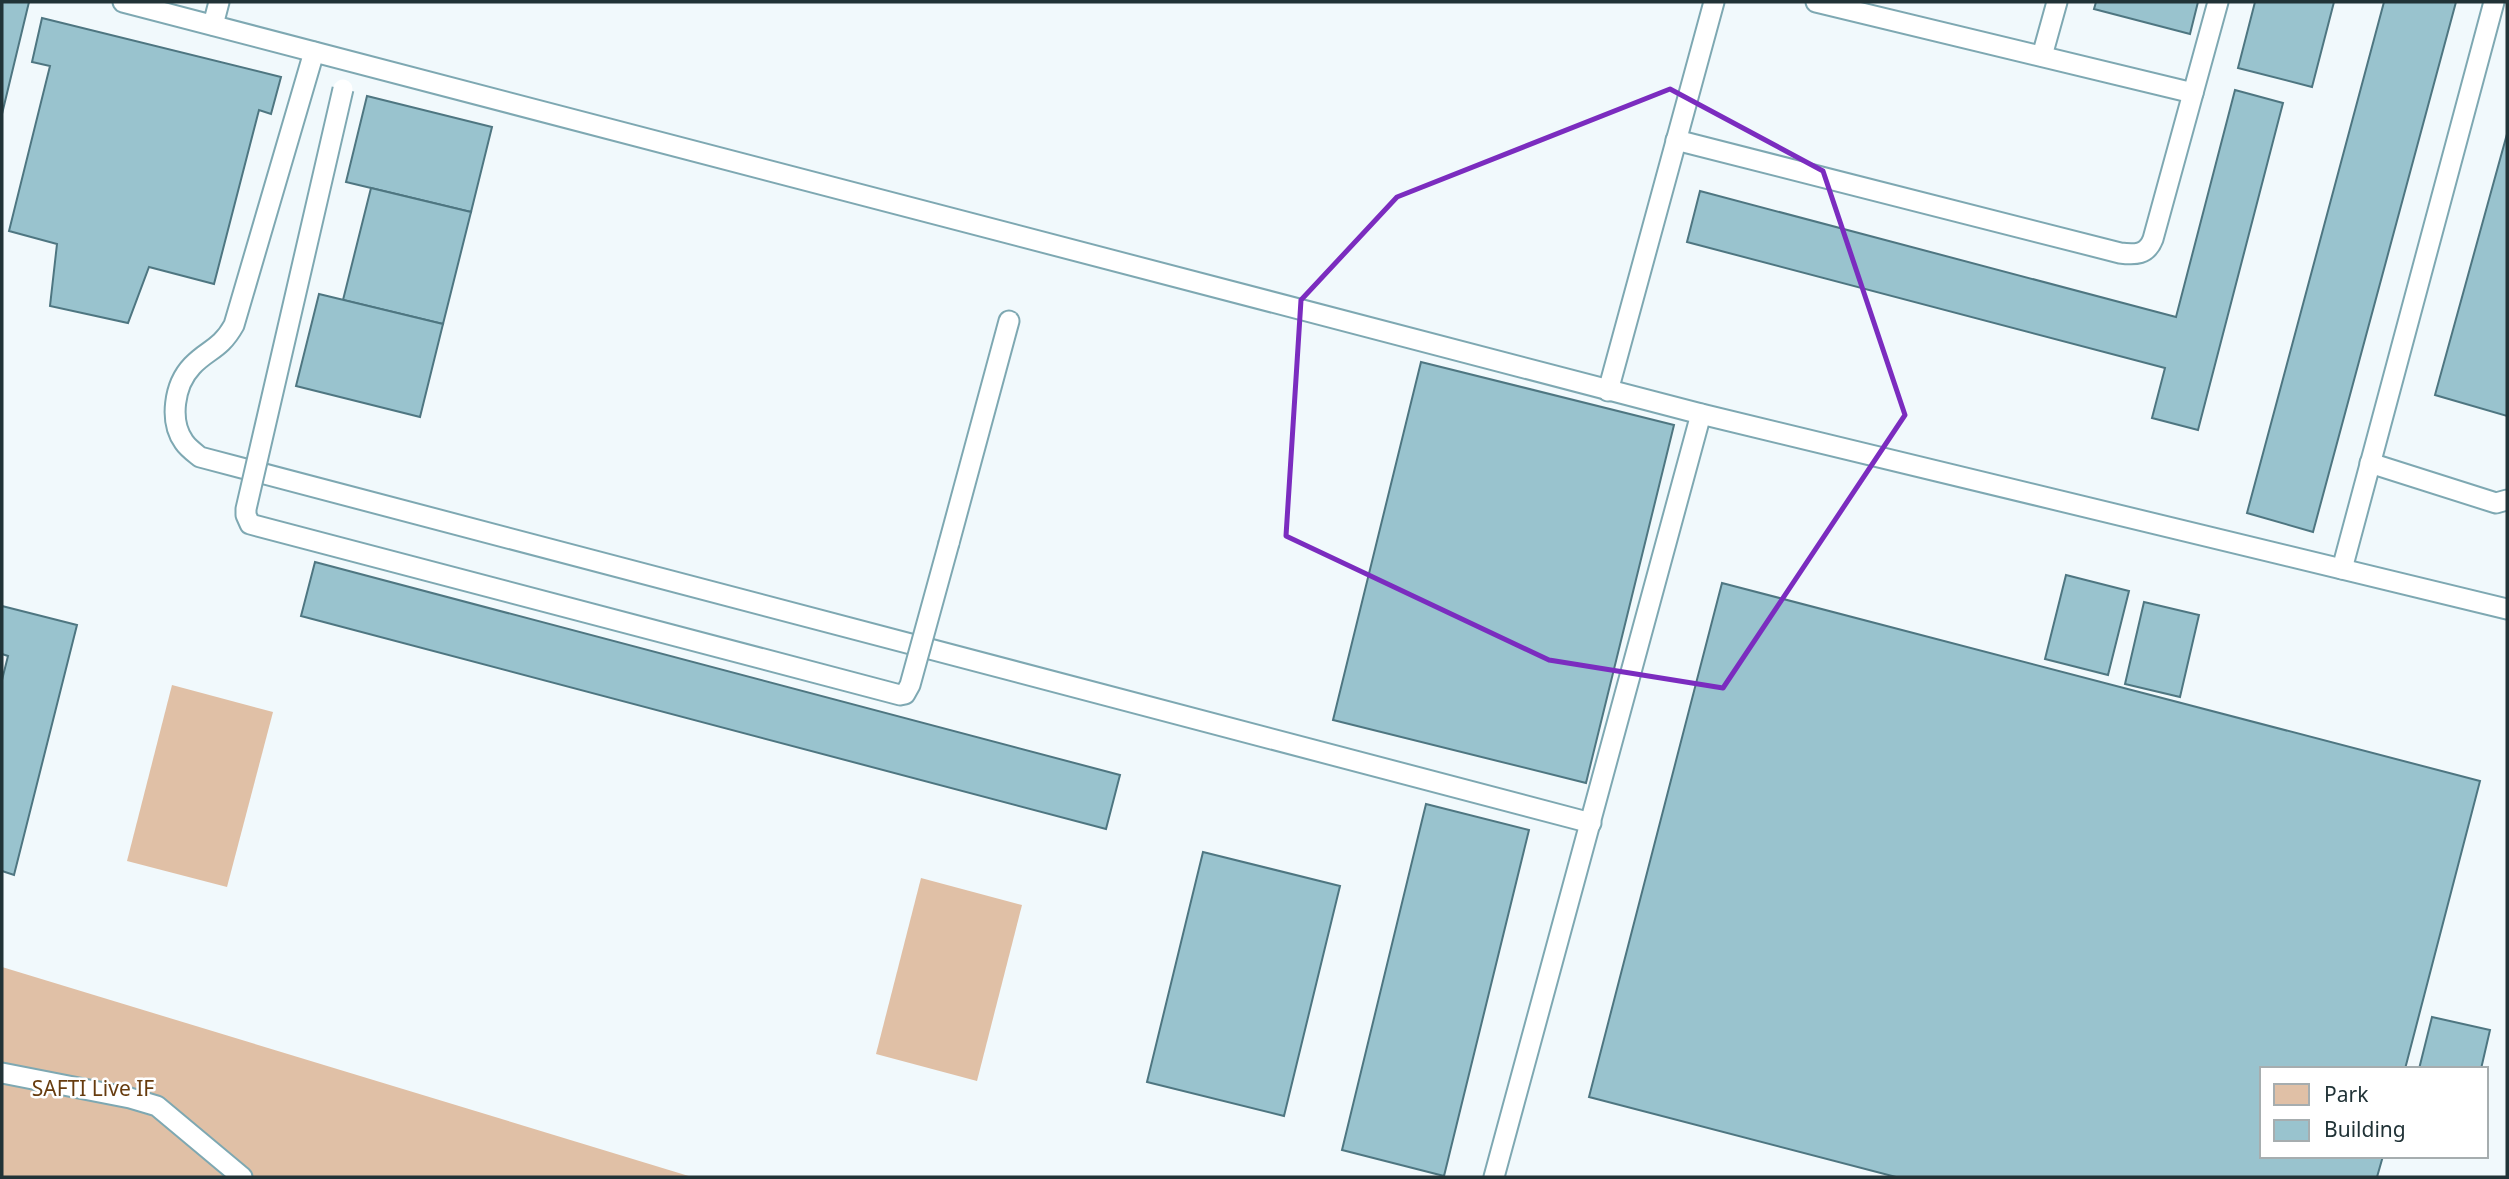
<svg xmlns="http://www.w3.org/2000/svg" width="2509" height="1179" viewBox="0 0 2509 1179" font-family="'Noto Sans',sans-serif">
	<rect width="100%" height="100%" fill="#f1f9fc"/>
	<g fill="#e0c0a6">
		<path d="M172 685 273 712 227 887 127 861Z"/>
		<path d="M921 878 1022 905 977 1081 876 1054Z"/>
		<path d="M2 967 692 1177H2Z"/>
	</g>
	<g fill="#99c3ce" stroke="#4e7681" stroke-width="2">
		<path d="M2 2H29L2 114Z"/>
		<path d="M2096 2H2198L2190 34 2094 9Z"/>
		<path d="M2255 2H2334L2312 87 2238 68Z"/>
		<path d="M2384 2H2456L2313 532 2247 513Z"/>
		<path d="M42 18 281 77 271 114 259 110 214 284 149 267 128 323 50 306 57 244 9 231 50 66 32 62Z"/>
		<path d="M2235 90 2283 103 2198 430 2152 418 2165 368 1687 242 1700 191 2176 317Z"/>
		<path d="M367 96 492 127 471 212 346 182Z"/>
		<path d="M2507 134V416L2435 395Z"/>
		<path d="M371 188 471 212 443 324 343 300Z"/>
		<path d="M319 294 443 324 420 417 296 386Z"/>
		<path d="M1421 362 1674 425 1586 783 1333 720Z"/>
		<path d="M315 562 1120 775 1106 829 301 616Z"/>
		<path d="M2066 575 2129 591 2108 675 2045 659Z"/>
		<path d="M1722 583 2480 781 2405 1069H2262V1156H2383L2377 1177H1896L1589 1097Z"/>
		<path d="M2144 602 2199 615 2180 697 2125 684Z"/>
		<path d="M2 606 77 625 14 875 2 871V680L8 656 2 654Z"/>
		<path d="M1426 804 1529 830 1444 1176 1342 1150Z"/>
		<path d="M1203 852 1340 886 1284 1116 1147 1082Z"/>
		<path d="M2432 1017 2490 1030 2481 1069H2419Z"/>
	</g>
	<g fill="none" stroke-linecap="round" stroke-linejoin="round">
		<g stroke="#7ea8b2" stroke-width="23">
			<g id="lane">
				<path d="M123 2 1701 414 2507 609"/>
				<path d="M1816 2 2193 93"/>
				<path d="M213 25 219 2"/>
				<path d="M314 52 234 325C220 350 208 349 192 366 174 385 169 421 184 442 188 448 195 453 200 457L1591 823"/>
				<path d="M2042 56 2057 2"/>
				<path d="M1676 140 2120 253C2135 255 2147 255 2153 239L2218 2"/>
				<path d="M1608 391 1714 2"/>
				<path d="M2370 463 2496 503 2507 500"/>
				<path d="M949 543 1009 321"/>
				<path d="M2342 569 2494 2"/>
				<path d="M2 1073 130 1098 157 1106 242 1177"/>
				<path d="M1494 1177 1701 414"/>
			</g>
		</g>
		<use href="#lane" stroke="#fff" stroke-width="19"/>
		<g stroke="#7ea8b2" stroke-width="23" stroke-linecap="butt">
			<path id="lane-bridge" d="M343 89 246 509V515L250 524 900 695 905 694 910 685 949 543"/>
		</g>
		<use href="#lane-bridge" stroke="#fff" stroke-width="19"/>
	</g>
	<path fill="none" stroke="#7b2cbf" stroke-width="5" stroke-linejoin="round" d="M1670 89 1823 171 1905 415 1723 688 1549 660 1286 536 1301 300 1397 197Z"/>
	<g text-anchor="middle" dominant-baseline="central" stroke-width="5" stroke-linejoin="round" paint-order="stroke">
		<g font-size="21" fill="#673c0f" stroke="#fff">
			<text x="93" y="1088">SAFTI Live IF</text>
		</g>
	</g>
	<rect width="2509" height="1179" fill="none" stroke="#213337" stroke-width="7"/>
	<rect x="2260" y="1067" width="228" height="91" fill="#ffffff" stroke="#a6adaf" stroke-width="2"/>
	<rect x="2274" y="1084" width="35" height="21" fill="#e0c0a6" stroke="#a6adaf" stroke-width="2"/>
	<text x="2324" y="1102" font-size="21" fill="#213337">Park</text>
	<rect x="2274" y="1120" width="35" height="21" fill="#99c3ce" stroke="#a6adaf" stroke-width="2"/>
	<text x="2324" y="1137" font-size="21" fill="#213337">Building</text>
</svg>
